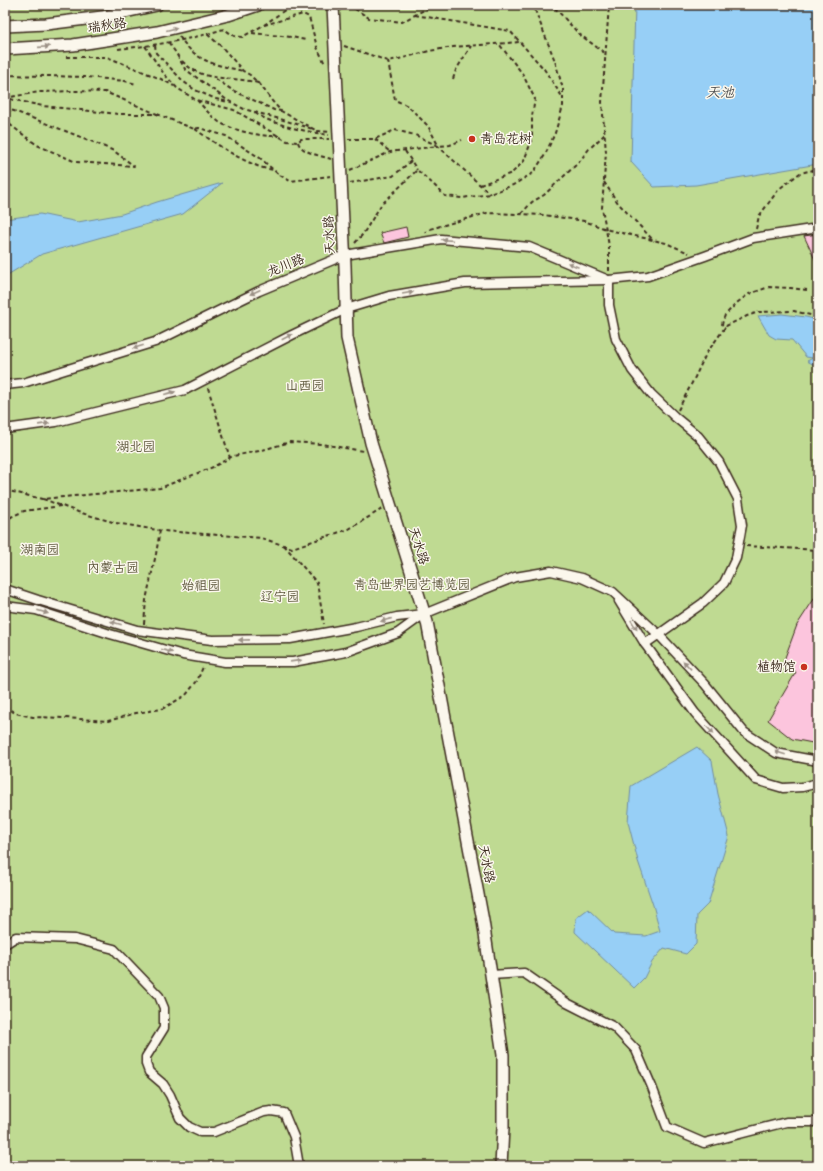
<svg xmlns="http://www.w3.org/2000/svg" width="823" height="1171" viewBox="0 0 823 1171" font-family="Mynerve,'LXGW WenKai TC',sans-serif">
	<rect width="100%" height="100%" fill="#fbe8e8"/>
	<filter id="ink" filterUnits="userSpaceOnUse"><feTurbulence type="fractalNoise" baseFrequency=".025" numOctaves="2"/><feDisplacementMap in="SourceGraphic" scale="8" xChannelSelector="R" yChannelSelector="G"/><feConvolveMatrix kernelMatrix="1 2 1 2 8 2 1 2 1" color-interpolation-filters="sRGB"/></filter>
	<g filter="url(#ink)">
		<rect fill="#bfda92" stroke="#7d8258" x="5" y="5" width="813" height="1161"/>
		<g fill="#97cff6" stroke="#728da0">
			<path d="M635 5H818V164L696 185 654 187 631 162Z"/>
			<path d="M222 183 183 214 42 254 9 274 5 279V219L40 214 78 222 122 214 157 202Z"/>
			<path d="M782 314 806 317 818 320V367L807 361 813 358 806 357 792 340 776 339 769 335 758 316Z"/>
			<path d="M697 747 712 761 718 794 729 836 708 904 697 915 696 944 686 954 664 948 652 962 644 978 634 988 575 932 576 918 588 909 614 934 646 936 660 931 653 905 638 861 628 822 631 786Z"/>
		</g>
		<g fill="#fcc5dd" stroke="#3b2a1e">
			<path d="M406 227 408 237 384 243 380 233Z"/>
			<path d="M818 234V266L804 236Z"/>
			<path d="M818 593V744L792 739 768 720 796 672 783 663 797 625Z"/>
		</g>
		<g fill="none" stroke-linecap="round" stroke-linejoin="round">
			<g stroke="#3b2a1e" stroke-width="11">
				<g id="street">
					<path d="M609 280V305L616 339 632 370 651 394 675 417 698 436 719 462 738 499 742 525 736 558 724 583 703 603 645 644"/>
					<path d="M5 385 23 383 155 342 259 291 345 255 441 239 529 247 606 279"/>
					<path d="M5 429 56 422 185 390 292 335 346 309 389 296 465 283 609 280 648 276 705 256 753 238 818 228"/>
					<path d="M5 589 38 600 137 630 212 640 290 639 356 627 397 617 424 614"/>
					<path d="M619 601 645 644 695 713 756 780 783 788 802 787 818 783"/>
					<path d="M5 606 36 610 110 634 183 655 225 662H293L346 652 398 633 424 614 515 577 551 571 582 578 613 592 658 634 705 684 744 732 776 753 818 761"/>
					<path d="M5 944 16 937 75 939 114 949 159 996 164 1008V1028L146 1057V1064L149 1072 163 1084 170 1095 180 1118 189 1127 200 1132H214L264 1112 271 1111 284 1113 294 1137 299 1166"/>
					<path d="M491 975 524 973 567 1003 614 1027 636 1050 652 1087 667 1127 704 1143 786 1122H818"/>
				</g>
			</g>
			<g stroke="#3b2a1e" stroke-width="14">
				<g id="secondary">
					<path d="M333 5 345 266 347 338 371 443 427 622 483 921 503 1055V1128L501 1166"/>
					<path d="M5 26 46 24 102 17 157 5"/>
					<path d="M5 49 73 45 157 32 228 15 258 5"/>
				</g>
			</g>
			<g stroke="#3b2a1e" stroke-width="2" stroke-dasharray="4 3" stroke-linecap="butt">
				<path d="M349 5 369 18 402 22 433 5"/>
				<path d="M548 5 556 9 579 34 606 54"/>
				<path d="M415 15 510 31 544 69 563 98"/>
				<path d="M264 25 303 14 309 17 317 47 325 64"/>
				<path d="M252 33 291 37 306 40"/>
				<path d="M207 34 224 29 234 36 242 37 264 25 282 12 293 5"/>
				<path d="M179 36C197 63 214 64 243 71"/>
				<path d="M169 43 178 56"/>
				<path d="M155 45 156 53 184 82 195 90 216 99 228 102"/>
				<path d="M145 46 164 74 177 88 196 100 234 110 287 141 298 142 301 139H329"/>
				<path d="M344 46 388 61 399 59 429 51 453 47 520 42"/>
				<path d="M118 49C149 46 177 42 207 34L222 47 243 71 250 75 259 84"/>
				<path d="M177 55 185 69 227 100 244 109 280 119 313 129"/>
				<path d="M66 57H107L161 79 174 86"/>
				<path d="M182 61C205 84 230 75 258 83"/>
				<path d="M388 61 395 100 408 106 428 126 438 145"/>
				<path d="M5 75 87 77 125 81 136 84"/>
				<path d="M216 79 232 90 274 110 281 111"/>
				<path d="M453 79 456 70 471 46"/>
				<path d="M259 83 272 101 281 111 317 131 330 132"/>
				<path d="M5 98 39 92 76 91 105 92 157 114H118L43 106 5 98"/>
				<path d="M197 100C204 108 211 116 219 122 234 131 262 137 279 136"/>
				<path d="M5 109 14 111 91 141 114 151 134 166 76 162 37 145 5 121"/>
				<path d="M255 113C273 125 308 132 329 135"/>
				<path d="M157 114 194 129 199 128 226 136 260 158 278 174 290 181 331 176"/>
				<path d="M195 129C213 142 235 157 255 165 261 168 268 169 274 170"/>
				<path d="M348 139H375L395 130 415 135 438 146 450 145 462 140"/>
				<path d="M375 139 390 152"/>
				<path d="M298 142C301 153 322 156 331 159"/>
				<path d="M405 151 417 170"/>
				<path d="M350 170 390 152 438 146 490 194"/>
				<path d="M604 182 618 203 654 241"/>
				<path d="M350 183 393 176 411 161"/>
				<path d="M480 185 512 173 524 161 532 139V116L535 99 522 73 499 44"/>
				<path d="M521 214 532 202 544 195 579 162 589 149 605 134"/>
				<path d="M756 229 759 216 779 189 800 173 818 169"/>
				<path d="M424 233 430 229 487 213 544 215 584 221 609 230 666 243 689 253"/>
				<path d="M355 243 363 234 381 205 417 170 433 184 445 196 462 198 490 194 513 185 533 173 545 155 555 133 563 106V89L555 61 533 5"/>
				<path d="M609 271V246L602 208 606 152 602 102 609 5"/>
				<path d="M807 290 790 288 769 287 749 294 738 302 725 315 722 324 726 326 747 316 759 312 794 311 818 317"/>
				<path d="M208 388 230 458"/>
				<path d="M678 410 695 377 706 354 726 326"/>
				<path d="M5 490 42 499 160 488 213 467 233 456 259 451 290 442 321 444 363 451"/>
				<path d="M43 499 78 512 116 523 163 531 261 538 292 548 349 529 382 509"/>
				<path d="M5 523 11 517 24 511 61 506"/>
				<path d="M284 545 317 583 324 624"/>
				<path d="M746 546 818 550"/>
				<path d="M144 624 146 600 156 554 160 530"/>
				<path d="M5 706 15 713 33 717 66 718 108 721 136 713 162 709 186 695 197 681 203 667"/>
			</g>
			<use href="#street" stroke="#fbf7ec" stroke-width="8"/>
			<use href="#secondary" stroke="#fbf7ec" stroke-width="11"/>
		</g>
		<defs><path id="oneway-solid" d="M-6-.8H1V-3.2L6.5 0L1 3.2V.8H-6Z"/></defs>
		<g fill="#9b9085">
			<use href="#oneway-solid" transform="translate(172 29) rotate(-14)"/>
			<use href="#oneway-solid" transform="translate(44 47) rotate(-4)"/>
			<use href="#oneway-solid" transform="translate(447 240) rotate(-176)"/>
			<use href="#oneway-solid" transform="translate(573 265) rotate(-158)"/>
			<use href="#oneway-solid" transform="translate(255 292) rotate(155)"/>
			<use href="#oneway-solid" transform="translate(408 293) rotate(-10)"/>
			<use href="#oneway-solid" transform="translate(287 337) rotate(-27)"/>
			<use href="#oneway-solid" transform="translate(138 347) rotate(162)"/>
			<use href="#oneway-solid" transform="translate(170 393) rotate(-14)"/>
			<use href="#oneway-solid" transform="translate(44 424) rotate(-8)"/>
			<use href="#oneway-solid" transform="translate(43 612) rotate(18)"/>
			<use href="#oneway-solid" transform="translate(386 620) rotate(165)"/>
			<use href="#oneway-solid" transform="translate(116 623) rotate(-163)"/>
			<use href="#oneway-solid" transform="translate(634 625) rotate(58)"/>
			<use href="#oneway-solid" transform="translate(244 640) rotate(179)"/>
			<use href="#oneway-solid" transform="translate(167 651) rotate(16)"/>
			<use href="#oneway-solid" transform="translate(296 661) rotate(-8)"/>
			<use href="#oneway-solid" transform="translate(687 665) rotate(-133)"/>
			<use href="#oneway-solid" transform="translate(710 730) rotate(47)"/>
			<use href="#oneway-solid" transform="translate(780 753) rotate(-163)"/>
		</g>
	</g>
	<g fill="#c8321e" stroke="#fbf7ec" stroke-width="1.5">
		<circle cx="472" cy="139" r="4"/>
		<circle cx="804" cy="667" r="4"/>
	</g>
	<g text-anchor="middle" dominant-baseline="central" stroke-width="3" stroke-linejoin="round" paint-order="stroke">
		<g font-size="13" fill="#3b2a1e" stroke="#fbf7ec">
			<text transform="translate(107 26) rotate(-8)">瑞秋路</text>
			<text transform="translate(330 235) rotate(-93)">天水路</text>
			<text transform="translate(286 266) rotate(-22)">龙川路</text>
			<text transform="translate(418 546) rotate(72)">天水路</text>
			<text transform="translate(486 864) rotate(79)">天水路</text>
		</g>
		<g font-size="13" fill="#3b2a1e" stroke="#fbf7ec" text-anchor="start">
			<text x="480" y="139">青岛花树</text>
			<text x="796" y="667" text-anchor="end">植物馆</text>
		</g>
		<g font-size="13" fill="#5c563b" stroke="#fbf7ec">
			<text x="305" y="386">山西园</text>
			<text x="136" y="447">湖北园</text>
			<text x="40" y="550">湖南园</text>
			<text x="113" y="568">内蒙古园</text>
			<text x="412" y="585">青岛世界园艺博览园</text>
			<text x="201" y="586">始祖园</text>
			<text x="280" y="597">辽宁园</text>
		</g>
		<g font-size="14" font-style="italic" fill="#525354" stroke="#fbf7ec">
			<text x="720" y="93">天池</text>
		</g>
	</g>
	<rect width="823" height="1171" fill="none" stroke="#fbf7ec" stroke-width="20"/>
	<rect x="10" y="10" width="803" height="1151" fill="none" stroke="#3b2a1e" stroke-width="1.5" filter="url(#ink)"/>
</svg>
